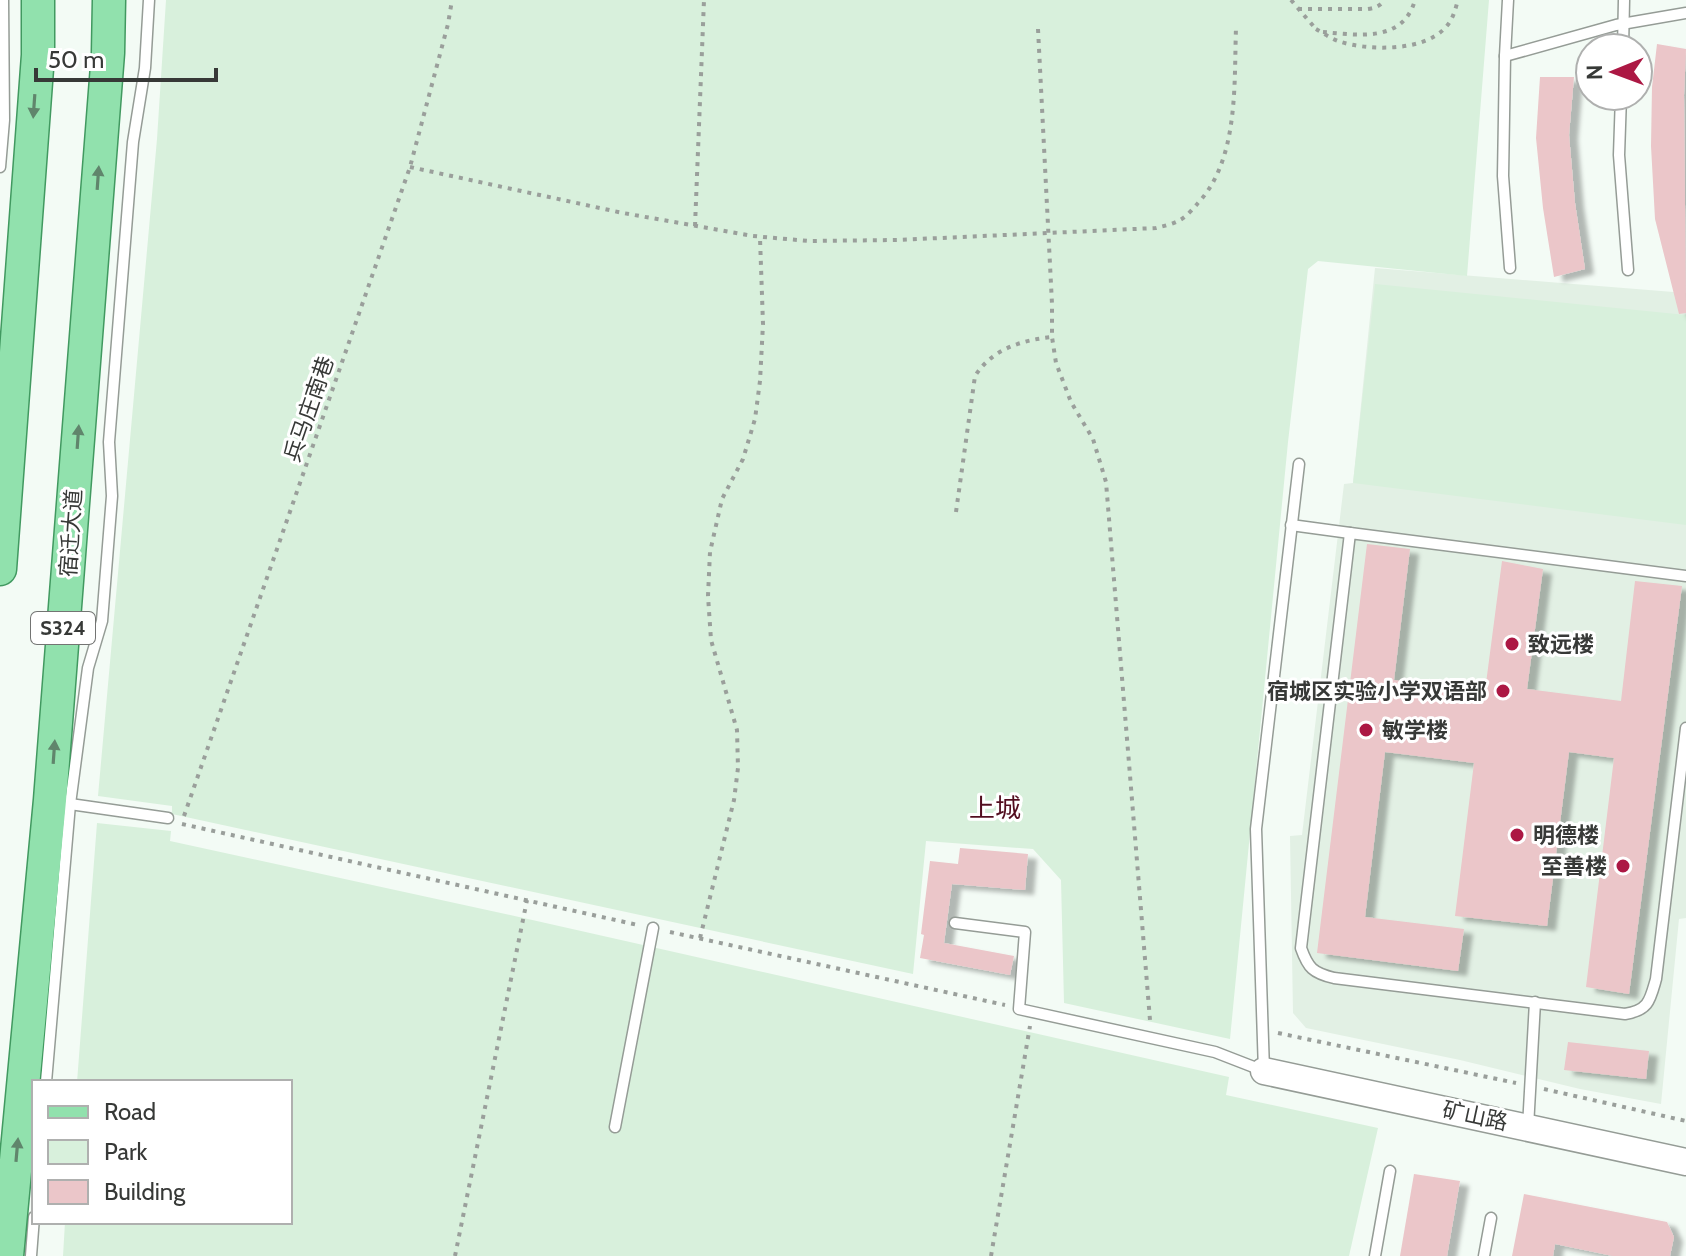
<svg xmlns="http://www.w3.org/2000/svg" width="1686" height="1256" viewBox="0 0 1686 1256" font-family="Cabin,'Noto Sans SC',sans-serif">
	<defs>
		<filter id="shadow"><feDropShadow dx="9" dy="5" stdDeviation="2" flood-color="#0004"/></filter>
	</defs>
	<rect width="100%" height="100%" fill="#f3fbf5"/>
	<path fill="#e2f0e4" d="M1375 268 1686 293V918L1679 919 1661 1104 1580 1089 1460 1060 1306 1028 1293 1013 1290 836 1302 835 1344 484 1353 483Z"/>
	<g fill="#d8f0dc">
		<path d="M166 0H1489L1467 276 1318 261 1308 269 1288 442 1230 1039 1064 1003 1061 880 1033 849 926 841 913 974 172 814V806L98 796 157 139Z"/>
		<path d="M1375 284 1686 315V525L1353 483Z"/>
		<path d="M97 823 171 831 170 841 519 917 1229 1077 1226 1095 1378 1128 1349 1256H63L65 1222H290V1082H77Z"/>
	</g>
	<g fill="#ebc6c9" filter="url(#shadow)">
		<path d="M1657 44 1686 49 1684 95 1686 313 1679 314 1655 219 1651 146 1652 87Z"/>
		<path d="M1540 77H1574L1569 135 1575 203 1585 269 1554 277 1543 208 1536 138Z"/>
		<path d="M1367 544 1410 549 1394 680 1485 691 1502 561 1543 569 1527 689 1621 701 1635 581 1682 586 1629 994 1586 987 1614 758 1569 752 1547 926 1455 916 1474 763 1385 752 1365 917 1464 929 1458 971 1317 953Z"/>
		<path d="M960 848 1028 854 1025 890 952 884 944 943 1014 956 1010 975 920 958 924 935 921 934 930 861 958 864Z"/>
		<path d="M1568 1042 1649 1051 1646 1079 1564 1070Z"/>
		<path d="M1414 1174 1460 1181 1447 1256H1400Z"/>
		<path d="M1524 1194 1667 1222 1674 1237 1670 1256H1613L1555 1244 1553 1256H1512Z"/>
	</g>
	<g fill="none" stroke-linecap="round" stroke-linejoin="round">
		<g stroke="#959c96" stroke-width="13">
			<g id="service">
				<path d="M1508 0 1505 56 1503 176 1510 268"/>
				<path d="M1623 48 1624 0"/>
				<path d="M1505 56 1616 25 1686 13"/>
				<path d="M1621 96 1619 155 1628 270"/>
				<path d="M0 167 4 120 3 0"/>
				<path d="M1291 525 1350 533"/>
				<path d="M1686 576 1350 533 1301 948C1308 968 1313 973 1334 978L1625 1014C1649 1010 1650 1000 1656 979L1686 728"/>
				<path d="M70 804 168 818"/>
				<path d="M955 923 1025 932 1019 1009 1215 1052 1264 1071 1256 829 1299 464"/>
				<path d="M46 1082 70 804 88 668 102 621 112 496 109 442 133 142 145 68 149 0"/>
				<path d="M615 1127 653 928"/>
				<path d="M1528 1127 1535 1002"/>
				<path d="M31 1256 34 1217"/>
				<path d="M1375 1256 1390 1171"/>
				<path d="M1484 1256 1491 1218"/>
			</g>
		</g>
		<g stroke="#959c96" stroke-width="29">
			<path id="tertiary" d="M1264 1071 1686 1162"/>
		</g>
		<g stroke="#419960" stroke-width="35">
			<g id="primary">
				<path d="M0 569 38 55V0"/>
				<path d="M7 1256 50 800 108 53 109 0"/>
			</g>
		</g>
		<g stroke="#9a9f9b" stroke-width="4" stroke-dasharray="4 6" stroke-linecap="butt">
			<path d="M1291 0 1315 28"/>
			<path d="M1298 9H1368C1375 8 1381 6 1384 0"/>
			<path d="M1038 29 1052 304V337L1056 363 1071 402 1093 439 1106 482 1150 1020"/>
			<path d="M1316 29C1323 33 1330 38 1338 41 1367 51 1423 52 1445 28 1453 20 1455 10 1458 0"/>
			<path d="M1323 32C1358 35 1403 43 1415 0"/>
			<path d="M410 167 623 213 753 236 809 241 897 240 1156 228C1164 226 1173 224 1180 220 1186 217 1193 209 1198 203 1239 159 1234 84 1236 27"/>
			<path d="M695 226 704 0"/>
			<path d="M956 512 975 376C992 349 1022 340 1052 337"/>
			<path d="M184 816 410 167 448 24 452 0"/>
			<path d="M182 824 638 925"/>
			<path d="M670 932 1005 1005"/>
			<path d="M700 938 734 800 738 768 737 730 711 640 708 596 710 552 722 499 743 459 755 419 760 381 763 324 760 238"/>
			<path d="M1278 1033 1516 1083"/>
			<path d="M1544 1089 1686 1121"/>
			<path d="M455 1256 527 900"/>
			<path d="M991 1256 1030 1026"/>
		</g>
		<use href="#service" stroke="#fff" stroke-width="10"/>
		<use href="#tertiary" stroke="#fff" stroke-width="26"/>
		<use href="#primary" stroke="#91e1ad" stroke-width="32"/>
	</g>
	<defs><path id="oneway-solid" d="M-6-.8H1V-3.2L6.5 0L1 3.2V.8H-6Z" transform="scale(2)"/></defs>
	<g fill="#60856c">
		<use href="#oneway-solid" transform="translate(34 106) rotate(94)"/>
		<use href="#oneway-solid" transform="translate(98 178) rotate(-86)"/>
		<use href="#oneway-solid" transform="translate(78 437) rotate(-86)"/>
		<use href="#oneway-solid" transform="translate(54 752) rotate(-86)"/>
		<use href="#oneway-solid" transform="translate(17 1150) rotate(-85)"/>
	</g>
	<g fill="#ac1844" stroke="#fff" stroke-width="3">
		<circle cx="1512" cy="644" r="8"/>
		<circle cx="1503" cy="691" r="8"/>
		<circle cx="1366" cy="730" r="8"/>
		<circle cx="1517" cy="835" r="8"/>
		<circle cx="1623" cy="866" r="8"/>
	</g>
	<g text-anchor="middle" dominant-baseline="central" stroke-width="6" stroke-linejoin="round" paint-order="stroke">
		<rect fill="#fff" stroke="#737473" stroke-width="2" x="31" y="612" width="64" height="32" rx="6"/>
		<g font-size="20" font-weight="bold" fill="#373937">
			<text x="63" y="628">S324</text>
		</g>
		<g font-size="22" fill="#373937" stroke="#fff">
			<text transform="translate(309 409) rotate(-71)">兵马庄南巷</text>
			<text transform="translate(71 533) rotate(-86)">宿迁大道</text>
			<text transform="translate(1475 1116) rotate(12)">矿山路</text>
		</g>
		<g font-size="22" font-weight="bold" fill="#373937" stroke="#fff" text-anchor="start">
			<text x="1528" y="644">致远楼</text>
			<text x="1487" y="691" text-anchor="end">宿城区实验小学双语部</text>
			<text x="1382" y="730">敏学楼</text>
			<text x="1533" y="835">明德楼</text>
			<text x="1607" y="866" text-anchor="end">至善楼</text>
		</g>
		<g font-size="26" fill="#520d1f" stroke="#fff">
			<text x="995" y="808">上城</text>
		</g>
	</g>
	<rect x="32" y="1080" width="260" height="144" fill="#ffffff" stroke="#afb0af" stroke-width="2"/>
	<rect x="48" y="1106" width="40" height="12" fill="#91e1ad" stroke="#afb0af" stroke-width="2"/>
	<text x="104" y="1120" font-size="24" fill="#373937">Road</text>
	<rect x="48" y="1140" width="40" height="24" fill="#d8f0dc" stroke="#afb0af" stroke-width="2"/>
	<text x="104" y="1160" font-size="24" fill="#373937">Park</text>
	<rect x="48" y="1180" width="40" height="24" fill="#ebc6c9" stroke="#afb0af" stroke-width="2"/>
	<text x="104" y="1200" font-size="24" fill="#373937">Building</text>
	<g transform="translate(1614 72) rotate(269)"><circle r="38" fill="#ffffff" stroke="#afb0af" stroke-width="2"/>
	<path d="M0-6L14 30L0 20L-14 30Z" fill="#ac1844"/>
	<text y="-12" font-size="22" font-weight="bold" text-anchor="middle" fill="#373937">N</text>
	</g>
	<path d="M36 68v12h180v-12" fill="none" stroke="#373937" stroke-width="4"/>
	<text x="48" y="68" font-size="24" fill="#373937" stroke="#ffffff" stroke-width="6" paint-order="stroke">50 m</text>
</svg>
